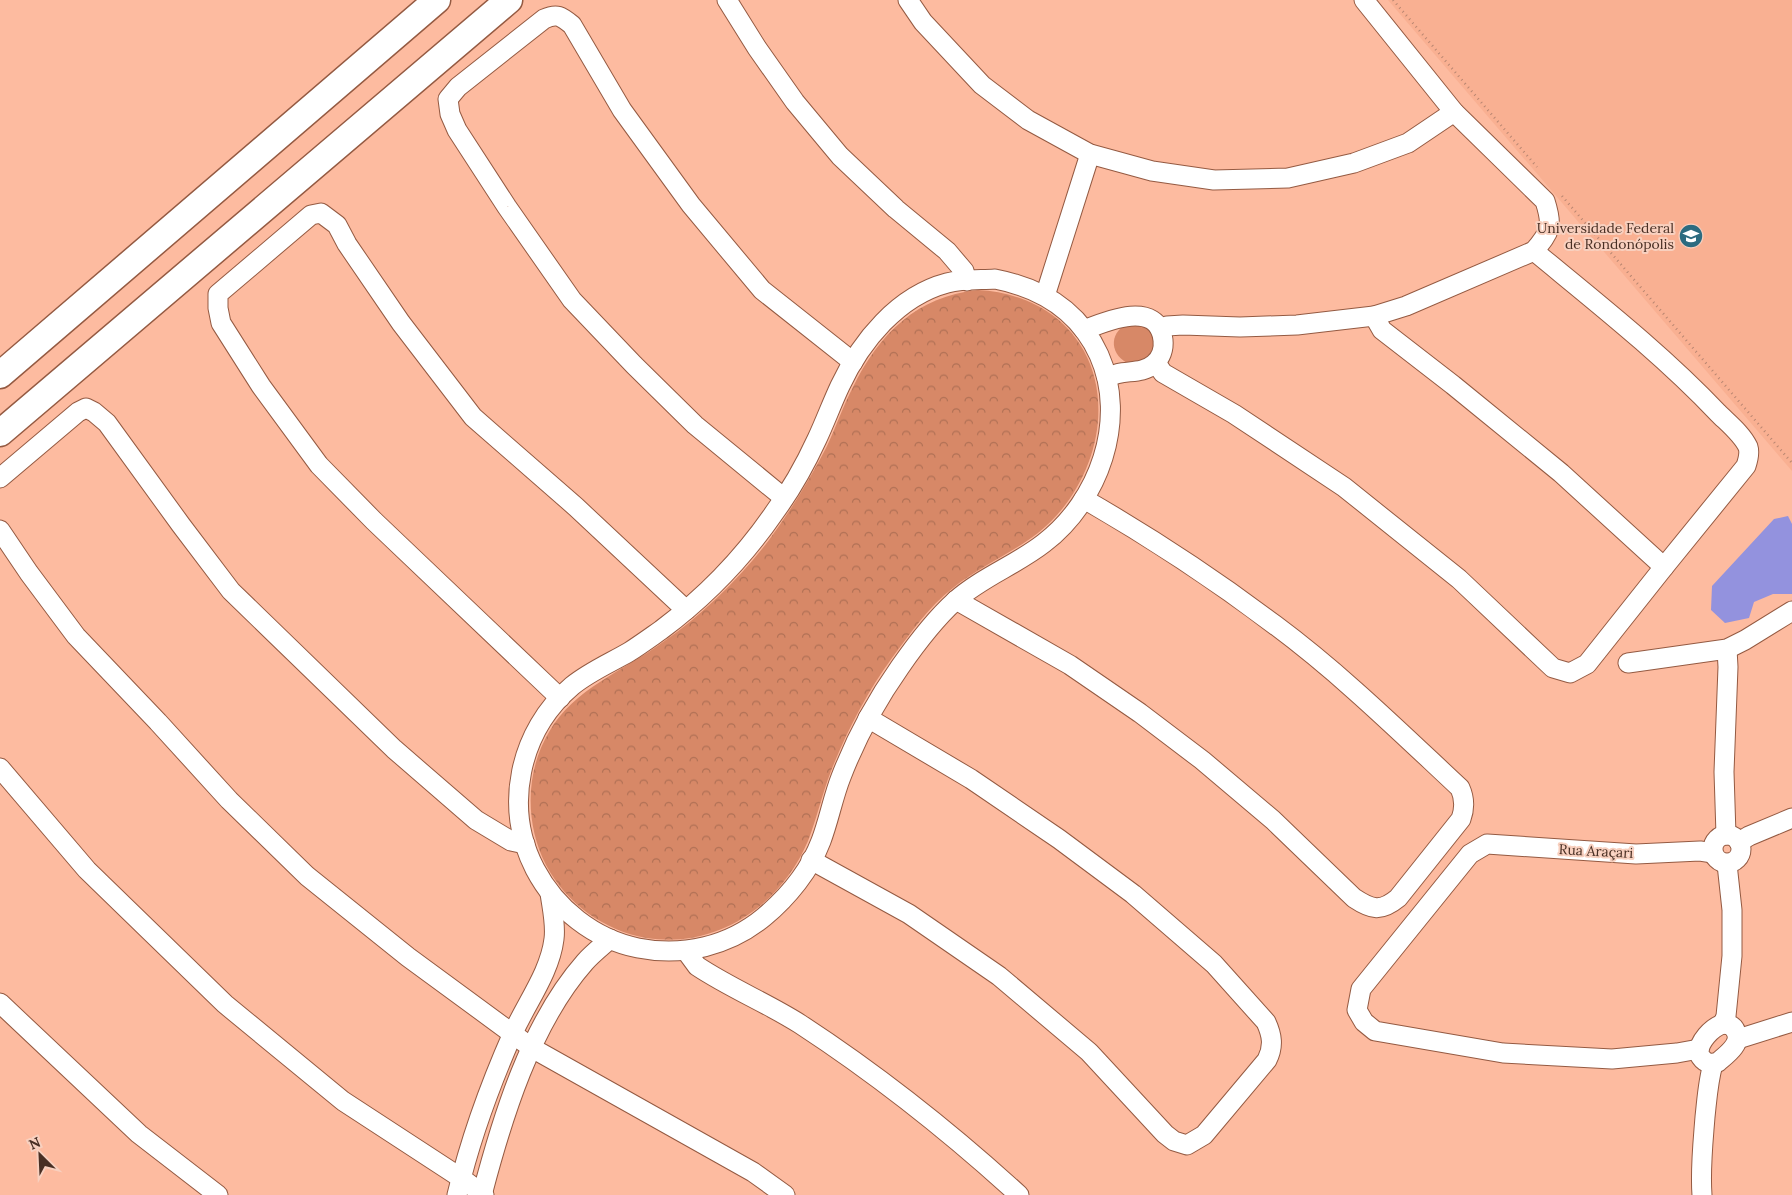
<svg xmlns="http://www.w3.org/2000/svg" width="1792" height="1195" viewBox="0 0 1792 1195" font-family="Lora,serif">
	<defs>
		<pattern id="forest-crowns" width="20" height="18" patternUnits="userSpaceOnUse" patternTransform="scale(1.25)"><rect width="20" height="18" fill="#d78867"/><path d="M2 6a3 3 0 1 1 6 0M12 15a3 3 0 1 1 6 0" fill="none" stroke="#b07055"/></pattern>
	</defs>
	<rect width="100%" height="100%" fill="#fdbba0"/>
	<path fill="#f9b092" d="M1388 0H1792V471Z"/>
	<path fill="#d78867" d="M1130 322 1150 327 1158 346 1146 363H1127C1108 352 1110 331 1130 322Z"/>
	<path fill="url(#forest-crowns)" d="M978 290C1021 292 1063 312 1084 351 1117 412 1090 492 1038 533 1011 554 979 567 953 588 929 606 910 634 892 658 867 692 847 731 831 771 822 794 817 818 808 841 781 905 717 949 647 938 604 931 566 903 546 865 525 824 525 772 549 732 574 688 624 671 663 642 703 614 739 579 769 540 791 510 810 479 827 446 836 427 843 406 853 387 879 334 917 296 978 290Z"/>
	<path fill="#9392de" d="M1788 516 1792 524V594H1773L1754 602 1749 618 1725 623 1711 610 1712 586 1774 519Z"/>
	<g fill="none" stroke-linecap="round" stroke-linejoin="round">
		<g stroke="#945a42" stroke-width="21">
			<g id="street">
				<path d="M727 0 757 48 795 102 840 156 896 209 947 251 964 271 967 281"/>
				<path d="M908 0 923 22 982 85 1028 120 1090 154 1152 171 1214 180 1288 178 1354 163 1408 143 1454 112"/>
				<path d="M995 279C1041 288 1079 311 1099 355 1128 420 1099 501 1044 543 1016 565 982 577 955 601 934 620 916 644 900 667 876 701 856 738 841 777 833 797 829 820 821 841 810 870 788 897 764 917 729 946 683 957 638 948 594 939 556 909 535 869 503 808 519 731 572 686 589 672 610 663 629 652 640 645 651 637 661 630 704 598 743 558 774 513 791 490 805 465 817 439 825 422 832 403 840 386 861 341 898 296 947 283 962 279 979 280 995 279Z"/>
				<path d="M1045 296 1090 154"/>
				<path d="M1374 316 1382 330 1453 385 1561 473 1664 567"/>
				<path d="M1160 329 1167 326 1183 325 1240 327 1297 325 1374 316 1406 306 1534 251C1551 231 1553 226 1545 201L1454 112 1364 0"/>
				<path d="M1084 330C1106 321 1158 299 1163 340 1164 349 1161 358 1154 364 1140 376 1122 368 1107 378"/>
				<path d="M1156 363 1163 373 1234 414 1344 487 1459 579 1553 668 1570 673 1587 664 1664 567 1746 466C1748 460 1750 453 1748 447 1742 434 1728 423 1718 413 1662 354 1597 303 1534 251"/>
				<path d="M0 478 78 412 86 408 94 412 107 423 181 525 231 591 394 749 476 820 511 841 525 844"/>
				<path d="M784 498 695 425 634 365 572 300 507 207 457 130 450 114 448 99 458 87 544 19C557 13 561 16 572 25L622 110 691 205 762 290 853 362"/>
				<path d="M0 530 29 573 76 636 158 722 229 800 307 876 408 957 532 1048 753 1172 785 1195"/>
				<path d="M956 600 1070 665 1140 713 1202 760 1273 820 1354 898C1372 910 1381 912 1398 898L1461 819C1465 808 1465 799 1460 788 1400 732 1341 674 1275 625 1214 579 1150 537 1084 499"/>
				<path d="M1628 663 1727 649 1745 640 1792 611"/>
				<path d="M560 698 374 521 319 465 261 386 221 323 218 308V294L311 215 321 213 337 225 347 244 401 323 473 417 576 507 686 610"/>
				<path d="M0 768 87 870 225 1004 343 1101 461 1178 484 1195"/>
				<path d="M1726 835 1724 772 1728 667 1727 649"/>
				<circle cx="1727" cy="849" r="14"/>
				<path d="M1739 842 1749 836 1792 818"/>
				<path d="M811 860 909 914 999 976 1089 1052 1165 1134 1174 1141 1187 1145 1204 1135 1267 1060C1274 1046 1272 1035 1266 1022L1214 964 1133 894 1059 839 971 779 868 718"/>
				<path d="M686 951 697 966C730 988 767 1003 800 1024 878 1075 950 1132 1019 1195"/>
				<path d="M0 1003 139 1134 218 1195"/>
				<path d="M1723 1024 1726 1016 1732 956V910L1727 864"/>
				<path d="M1723 1024C1729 1024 1734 1026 1736 1032 1742 1044 1726 1055 1718 1062 1709 1065 1703 1062 1699 1054 1698 1042 1712 1027 1723 1024Z"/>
				<path d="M1738 1039 1792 1022"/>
				<path d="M1699 1049 1677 1053 1612 1059 1503 1053 1375 1031 1364 1022 1357 1010 1361 989 1470 854 1487 844 1636 854 1700 851 1713 853"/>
				<path d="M457 1195C470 1140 490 1085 513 1033 527 1002 550 972 554 939 556 924 552 908 550 893"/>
				<path d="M482 1195C502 1118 531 1023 585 962 592 954 601 947 610 939"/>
				<path d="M1702 1195C1700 1169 1703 1143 1705 1117 1707 1099 1708 1081 1713 1064"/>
			</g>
		</g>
		<g stroke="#945a42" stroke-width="29">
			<g id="secondary">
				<path d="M0 375 437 0"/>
				<path d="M0 433 509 0"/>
			</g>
		</g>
		<g stroke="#b98671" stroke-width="2.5" stroke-dasharray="1 4" stroke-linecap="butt">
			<path d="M1393 0 1537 167"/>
			<path d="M1562 196 1792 463"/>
		</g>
		<use href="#street" stroke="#fff" stroke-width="19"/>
		<use href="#secondary" stroke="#fff" stroke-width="26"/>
	</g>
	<defs>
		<g id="university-disc" transform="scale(1.25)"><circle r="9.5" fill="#2c6b80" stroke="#f8d0bf"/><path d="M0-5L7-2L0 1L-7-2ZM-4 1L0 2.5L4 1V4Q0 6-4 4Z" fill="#fff"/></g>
	</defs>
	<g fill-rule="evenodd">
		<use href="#university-disc" x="1691" y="236"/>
	</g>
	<g text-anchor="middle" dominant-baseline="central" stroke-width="4" stroke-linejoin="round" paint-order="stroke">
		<g font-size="14" fill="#492f24" stroke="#f8d0bf" text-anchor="end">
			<text x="1674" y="228">Universidade Federal<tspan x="1674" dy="16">de Rondonópolis</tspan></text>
		</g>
		<g font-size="14" fill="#492f24" stroke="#f8d0bf">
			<text transform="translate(1596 851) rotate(3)">Rua Araçari</text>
		</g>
	</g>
	<g transform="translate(40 1155) rotate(336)" stroke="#f8d0bf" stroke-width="4" paint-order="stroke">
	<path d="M0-4L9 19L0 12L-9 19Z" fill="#492f24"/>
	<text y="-8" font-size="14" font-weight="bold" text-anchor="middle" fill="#492f24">N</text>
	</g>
</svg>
